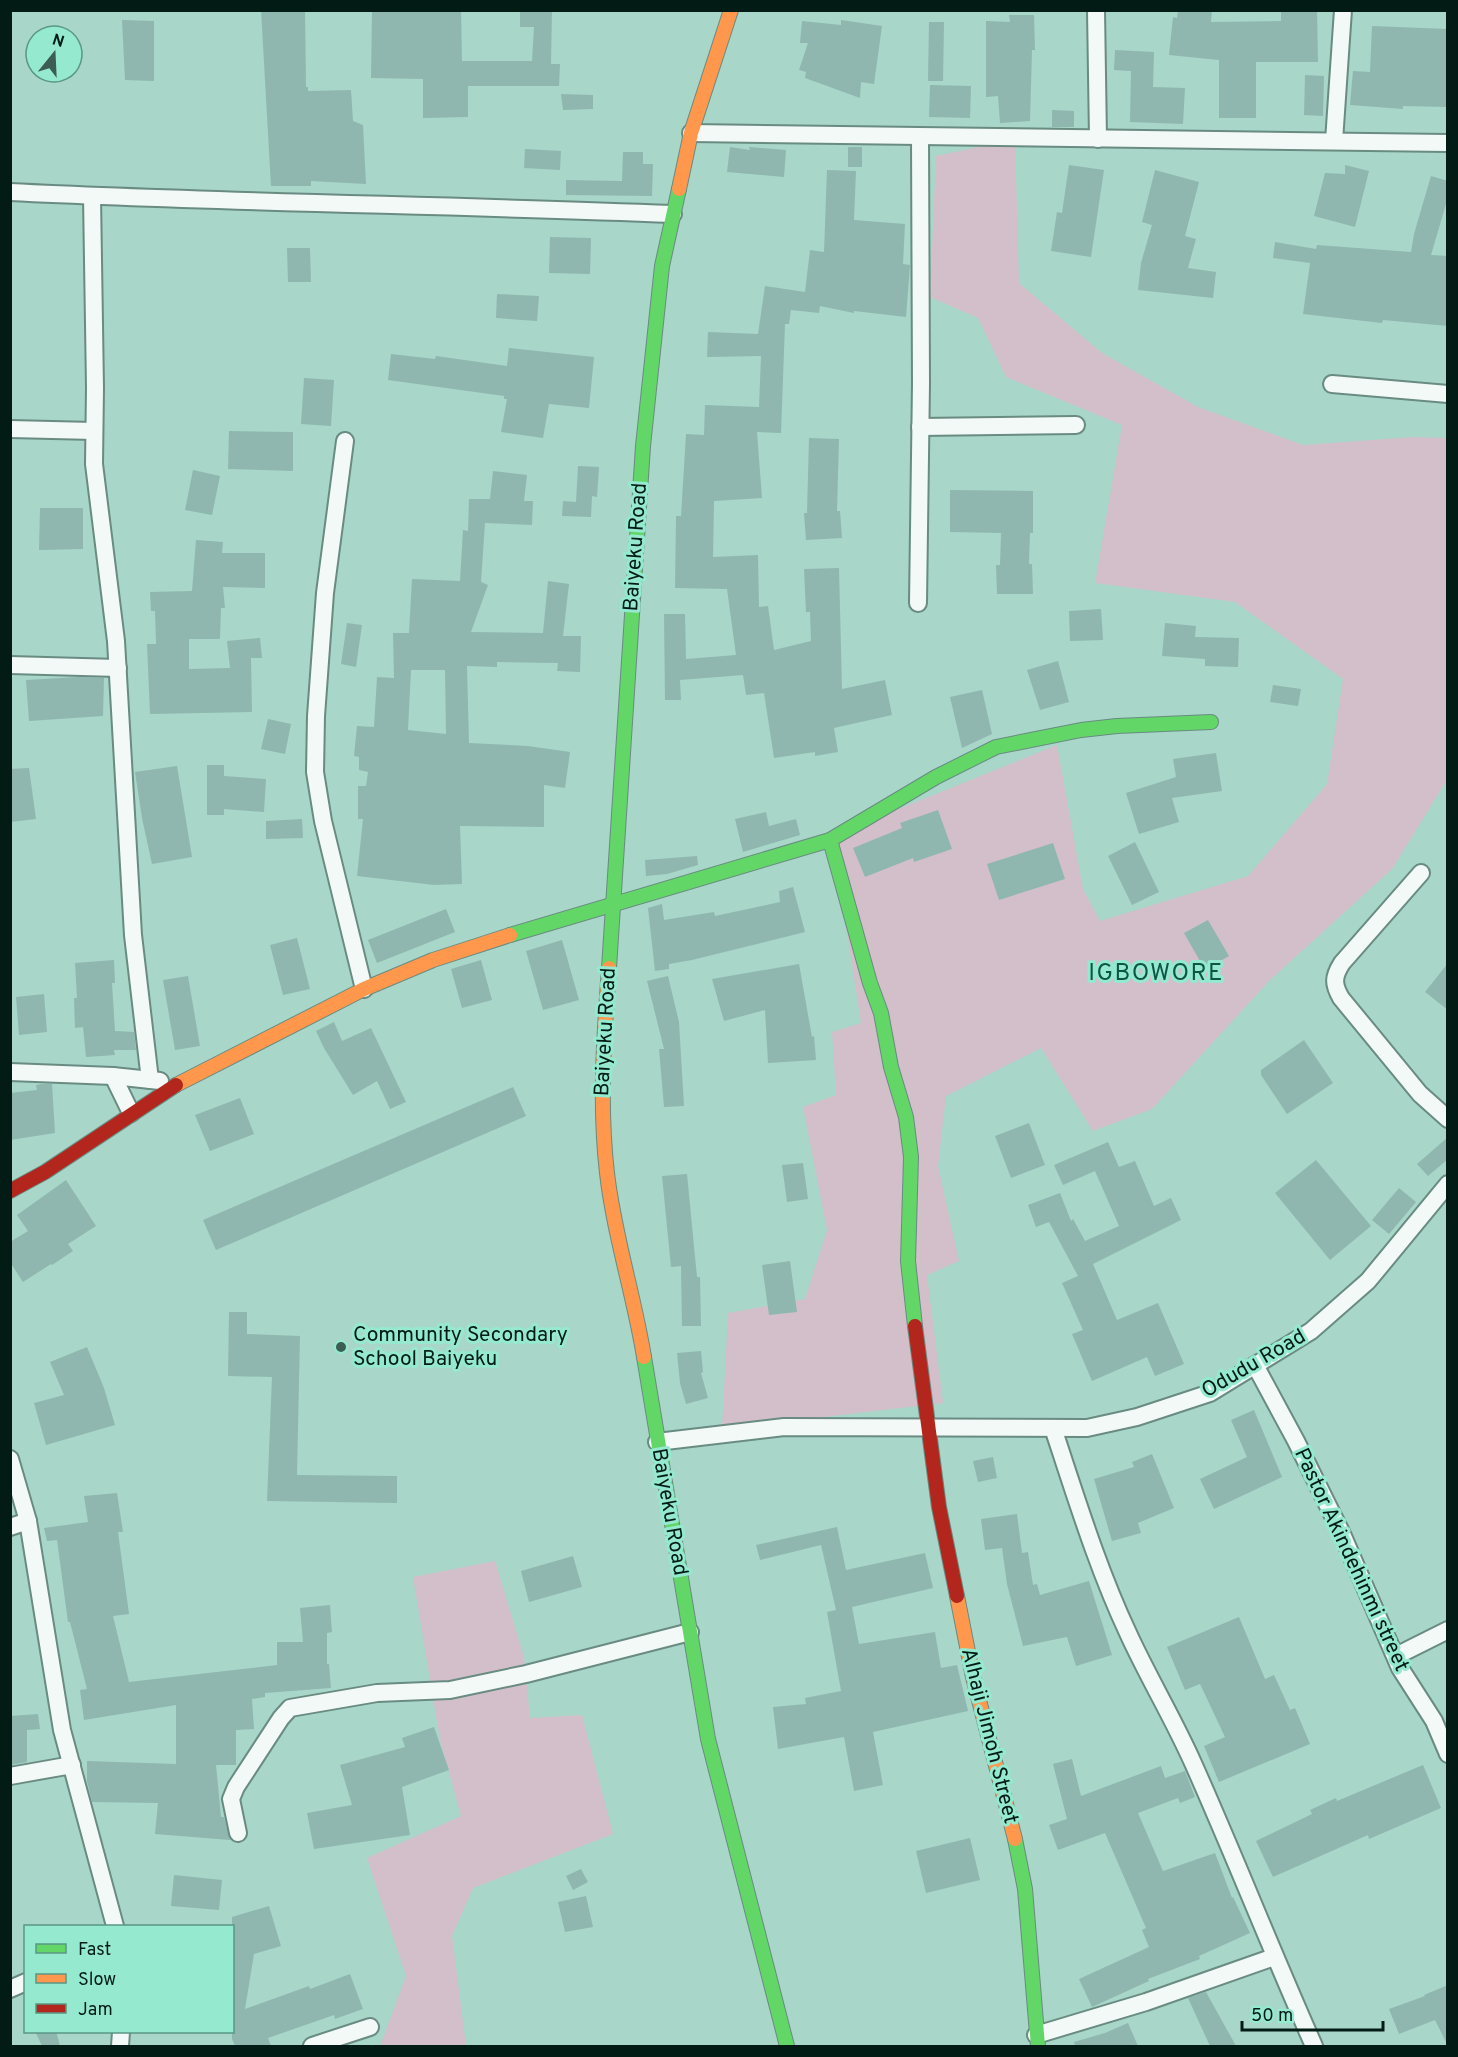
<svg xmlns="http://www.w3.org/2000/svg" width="1458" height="2057" viewBox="0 0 1458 2057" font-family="Overpass,sans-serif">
	<rect width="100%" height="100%" fill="#a8d6c8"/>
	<g fill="#d2bfca">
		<path d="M1015 139 1019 283 1102 353 1198 407 1303 445 1413 437 1447 438V780L1392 869 1269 981 1152 1109 1093 1131 1041 1048 946 1096 938 1166 959 1261 927 1275 943 1403 722 1429 728 1313 805 1299 827 1230 803 1107 836 1095 832 1032 861 1023 832 836 1057 745 1083 889 1100 921 1248 876 1327 784 1343 679 1235 602 1095 583 1122 425 1006 377 978 318 930 297 936 156Z"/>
		<path d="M495 1561 524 1657 530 1718 582 1715 613 1834 473 1888 452 1936 466 2046H380L406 1976 367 1858 461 1816 440 1740 413 1577Z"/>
	</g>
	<g fill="#8fb7af" fill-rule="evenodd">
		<path d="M261 10H305L306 87H308V91L351 90 353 121 363 125 366 184 311 181V186H271Z"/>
		<path d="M424 10H461L462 61H532L534 27H520V10H552L551 64H560L559 86H468V117L423 118V79L371 78 372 11Z"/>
		<path d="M1178 10H1212L1211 22 1281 21V10H1317L1318 62H1256V118H1219V60L1169 55 1173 17 1177 18Z"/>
		<path d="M1009 15H1034L1035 50H1032L1030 121 1000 123 998 96 986 97V21L1010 22Z"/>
		<path d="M122 20 154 21V81L125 80Z"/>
		<path d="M841 20 882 26 874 84 861 82 860 98 805 78 806 72 799 70 808 43H800L802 21 841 25Z"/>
		<path d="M929 22H944L943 81H928Z"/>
		<path d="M1372 26 1448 29V107L1403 106V109L1350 105 1353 71 1370 72Z"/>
		<path d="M1115 50 1154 52 1153 87 1185 88 1183 124 1130 122 1131 71 1114 70Z"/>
		<path d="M1305 75 1324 76 1323 116 1304 115Z"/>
		<path d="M930 85 971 86 970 118 929 117Z"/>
		<path d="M561 94 593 95V109L563 110Z"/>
		<path d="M1052 110 1074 111V127H1052Z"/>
		<path d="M730 147 750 150 749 147 786 150 784 177 727 172Z"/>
		<rect x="848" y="147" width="14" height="20"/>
		<path d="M525 149 561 151 560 170 524 168Z"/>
		<path d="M623 152H643V164H653L652 196 566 195V180L622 181Z"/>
		<path d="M1069 165 1104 170 1091 257 1051 251 1057 212 1062 213Z"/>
		<path d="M1345 165 1369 171 1355 227 1314 216 1325 173 1345 174Z"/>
		<path d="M827 170 856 171 854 220 905 224 903 264 910 265 906 317 854 311V313L820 306 819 313 791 310 789 324H785L781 433 757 432 762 498 714 501 713 557 758 555 759 607 768 606 774 650 811 641 810 612H806L804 569 839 568 842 689 885 680 892 715 834 728 838 752 815 756V752L774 758 764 693 746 695 743 675 680 680 681 700H665L664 614H685L686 659 736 655 727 589 675 588 676 516H681L686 434 704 435 705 405 759 407 761 356 707 357 708 332 758 334 765 286 805 292 810 250 824 252Z"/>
		<path d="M1155 170 1199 182 1185 236 1196 239 1188 268 1216 272 1213 298 1138 290 1141 263 1152 225 1142 222Z"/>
		<path d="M1431 176 1448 181V197L1431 255 1448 256V326L1383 320 1382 323 1303 314 1310 263 1273 258 1275 242 1316 249 1317 245 1411 252 1414 234Z"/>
		<path d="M550 237 591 238 590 274 549 273Z"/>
		<path d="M287 248H310L311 282H288Z"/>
		<path d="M497 294 539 296 537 321 496 318Z"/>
		<path d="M509 348 594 357 589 408 549 404 543 438 501 432 507 399H504V396L388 380 391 354 435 359 436 356 507 366Z"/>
		<path d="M304 378 334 380 331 426 301 424Z"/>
		<path d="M229 431 293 432V471L228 469Z"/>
		<path d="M809 438 839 439 837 511H840L842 538 806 540 804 513H807Z"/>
		<path d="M578 466 599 467 597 497 592 496 591 517 562 516 563 501 576 502Z"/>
		<path d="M193 470 220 476 212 515 185 510Z"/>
		<path d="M493 471 527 475 524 501H533L532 525 485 523 481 582 488 585 471 632 543 633 548 581 569 584 563 636H581L580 672 557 671 558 663 497 662V667L467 666 469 743 528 746 570 752 565 788 544 785V827L460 826 462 884 434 885 357 876 363 819H358V786H366L368 772 359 770V757L354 756 357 726 374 727 377 677 394 678 393 633H409L412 579 460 581 463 530 468 531 469 499H490ZM411 670H445L446 734 408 730Z"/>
		<path d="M950 490 1033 491V533H1030L1029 564H1032L1033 594H997L996 565H1000L1001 533 950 532Z"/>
		<path d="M40 508H83V549L39 550Z"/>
		<path d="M196 540 223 542 222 553H265V588L223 587 225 608H221L220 639H189V669L230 668 227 641 260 638 262 658H251L252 712 150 714 147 644H156L155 611H151L150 592 192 591Z"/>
		<path d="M1101 609 1103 640 1070 641 1069 611Z"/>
		<path d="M347 623 362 625 356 667 341 664Z"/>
		<path d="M1165 623 1196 626 1195 637 1239 638 1238 667 1205 666V659L1162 656Z"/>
		<path d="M1058 661 1069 702 1040 710 1027 670Z"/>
		<path d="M78 677 104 678 103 716 29 721 26 680Z"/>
		<path d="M1273 685 1301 689 1298 706 1270 702Z"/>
		<path d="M982 690 992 734 962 748 950 697Z"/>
		<path d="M268 719 291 724 285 754 261 749Z"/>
		<path d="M1216 753 1222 791 1172 798 1179 822 1139 834 1126 793 1176 777 1173 759Z"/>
		<path d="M207 765H224V776L266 779 264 812 224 809V815H207Z"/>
		<path d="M177 766 192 857 152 864 142 818 135 772Z"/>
		<path d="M29 768 36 819 10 822V769Z"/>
		<path d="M938 810 952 849 914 862 913 858 865 877 853 848 902 828 900 823Z"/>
		<path d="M766 812 769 826 796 819 800 835 743 852 735 819Z"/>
		<path d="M302 819 303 838 266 839V821Z"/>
		<path d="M1135 842 1159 892 1132 905 1108 856Z"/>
		<path d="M1053 843 1065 879 999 900 987 864Z"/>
		<path d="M697 856 698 865 667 874 646 876 645 860Z"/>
		<path d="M793 887 805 932 692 960 669 964V969L655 971 648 908 662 904 664 920 714 912 715 916 780 902 779 891Z"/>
		<path d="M446 909 455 932 377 963 368 940Z"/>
		<path d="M1208 920 1229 956 1205 970 1184 933Z"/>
		<path d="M297 938 310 989 283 995 270 945Z"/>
		<path d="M562 940 579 1000 543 1010 526 951Z"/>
		<path d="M114 960 115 983H112L115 1031 134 1032 136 1050H114L115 1055 86 1057 83 1027 75 1028 74 998H77L75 963Z"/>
		<path d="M481 960 492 1000 462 1008 451 969Z"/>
		<path d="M1448 963V1010L1425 992Z"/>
		<path d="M799 964 812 1037 814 1036 816 1060 768 1063 765 1010 724 1021 712 979Z"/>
		<path d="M188 976 200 1046 175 1050 163 980Z"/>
		<path d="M668 976 679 1022 684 1106 664 1107 659 1049H664L647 981Z"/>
		<path d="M44 994 47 1032 19 1035 16 997Z"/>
		<path d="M334 1022 342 1041 371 1028 406 1102 390 1109 377 1081 353 1095 324 1048 316 1031Z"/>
		<path d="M1304 1040 1333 1083 1287 1114 1261 1075V1070Z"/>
		<path d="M42 1084H52L55 1133 10 1140V1093L37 1090 36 1085Z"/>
		<path d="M513 1087 526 1116 216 1250 203 1220Z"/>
		<path d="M240 1098 254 1134 210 1151 195 1115Z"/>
		<path d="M1029 1123 1045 1165 1011 1178 995 1136Z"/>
		<path d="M1448 1137V1159L1428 1176 1417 1164Z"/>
		<path d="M1108 1142 1119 1167 1135 1161 1154 1206 1171 1198 1181 1220 1093 1264 1117 1320 1158 1303 1184 1364 1155 1376 1147 1357 1092 1381 1072 1334 1083 1330 1062 1283 1078 1276 1049 1222 1036 1227 1028 1205 1060 1193 1071 1221 1073 1219 1085 1241 1119 1226 1095 1171 1063 1185 1054 1165Z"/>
		<path d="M1316 1160 1371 1226 1330 1260 1275 1193Z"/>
		<path d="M803 1163 808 1199 787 1202 782 1165Z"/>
		<path d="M687 1174 697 1277H700L701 1326H682L681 1266 671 1267 662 1176Z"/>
		<path d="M66 1180 96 1226 68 1244 73 1251 52 1265 51 1264 23 1282 10 1262V1242L28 1231 17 1215Z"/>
		<path d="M1399 1188 1416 1202 1389 1234 1372 1220Z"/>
		<path d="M790 1261 797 1312 769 1315 762 1265Z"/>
		<path d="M229 1312H247V1334L300 1336 297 1475 397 1476V1503L267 1501 272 1377 228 1376Z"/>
		<path d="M87 1347 104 1388 115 1425 46 1445 34 1403 64 1395 50 1362Z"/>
		<path d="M701 1351 703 1372 701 1373 708 1398 686 1404 680 1383 677 1353Z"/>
		<path d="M1254 1410 1282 1477 1214 1509 1200 1479 1247 1457 1231 1420Z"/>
		<path d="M1152 1454 1174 1508 1138 1523 1141 1533 1112 1541 1094 1479 1134 1467 1132 1462Z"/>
		<path d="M993 1457 997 1478 978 1482 973 1461Z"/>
		<path d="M117 1493 123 1532H118L129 1614 113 1616 129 1682 277 1665V1642H303L300 1608 330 1605 332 1632 327 1633V1664H329L331 1688 265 1693V1697L252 1699 254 1729 236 1730V1765H216L221 1817H224L230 1840 155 1834 158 1803 92 1802 87 1781V1761L176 1764V1705L84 1720 80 1690 87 1689 70 1622H68L57 1540 47 1541 44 1528 88 1522 84 1496Z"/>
		<path d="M1017 1514 1022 1553 1028 1552 1033 1585 1037 1584 1040 1595 1089 1581 1112 1655 1076 1666 1067 1637 1023 1646 1007 1584 1002 1548 985 1550 981 1519Z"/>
		<path d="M837 1527 846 1570 925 1553 933 1588 852 1607 859 1644 935 1632 941 1668 957 1665 968 1711 873 1732 883 1785 854 1791 844 1737 778 1749 773 1707 806 1704 805 1698 841 1691 827 1612 836 1610 821 1545 760 1560 756 1545Z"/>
		<path d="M573 1556 582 1587 529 1602 521 1571Z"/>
		<path d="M1239 1617 1265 1679 1274 1675 1290 1710 1295 1708 1310 1744 1219 1782 1204 1746 1225 1737 1200 1684 1185 1690 1167 1647Z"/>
		<path d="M38 1714 40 1729 27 1730V1762L10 1765V1716Z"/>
		<path d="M434 1727 449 1770 402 1787 410 1835 314 1849 307 1813 352 1805 340 1765 405 1747 402 1738Z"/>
		<path d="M1072 1759 1081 1796 1161 1766 1165 1778 1185 1771 1195 1797 1180 1803 1178 1798 1138 1813 1163 1871 1215 1853 1232 1898 1233 1897 1250 1933 1199 1956 1200 1959 1148 1979 1149 1981 1092 2007 1079 1979 1149 1947 1142 1930 1146 1928 1105 1833 1058 1850 1049 1825 1067 1819 1053 1764Z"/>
		<path d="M1423 1765 1441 1808 1369 1839 1368 1835 1273 1877 1256 1841 1312 1814 1310 1810 1336 1798 1337 1801Z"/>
		<path d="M970 1838 980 1880 926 1893 916 1851Z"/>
		<path d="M581 1869 588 1882 573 1890 566 1876Z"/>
		<path d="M174 1875 222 1880 219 1910 171 1906Z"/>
		<path d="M586 1896 593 1927 565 1932 558 1902Z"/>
		<path d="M269 1906 281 1946 254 1954 245 2009 309 1986 310 1989 350 1974 363 2009 335 2019 334 2015 268 2038 271 2046H235L232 2039V1917Z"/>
		<path d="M1448 1985V2046L1435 2020 1399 2034 1389 2009 1425 1996 1424 1995Z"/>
		<path d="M1206 1992 1236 2046H1210L1188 1998Z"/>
		<path d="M1128 2023 1138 2046H1075L1074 2042 1105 2033Z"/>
		<path d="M35 2031H56L60 2046H42Z"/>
	</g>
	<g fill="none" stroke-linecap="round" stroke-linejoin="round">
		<g stroke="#698b81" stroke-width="20">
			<g id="street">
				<path d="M1096 10 1098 139"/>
				<path d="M691 133 1448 143"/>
				<path d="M1334 141 1343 10"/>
				<path d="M10 192C231 203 452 205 673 214"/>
				<path d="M92 196 95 388 94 464 116 641 133 935 150 1080"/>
				<path d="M1332 384 1448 394"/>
				<path d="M920 427 1076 425"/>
				<path d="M10 429 94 431"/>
				<path d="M345 441 325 593 316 716 315 772 323 821 364 989"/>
				<path d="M918 603 921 383 920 137"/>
				<path d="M10 665 118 668"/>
				<path d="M1421 873 1342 963C1333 977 1333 984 1341 998L1420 1094 1448 1119"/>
				<path d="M10 1072 113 1076 160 1081"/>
				<path d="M113 1076 131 1113"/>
				<path d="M1255 1365 1296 1441 1342 1534 1400 1668 1434 1721 1448 1754"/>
				<path d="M1053 1428C1076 1497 1097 1567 1128 1633 1148 1677 1173 1718 1193 1763 1235 1857 1272 1952 1314 2046"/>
				<path d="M657 1442 784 1427 1087 1428 1137 1417 1210 1393 1311 1331 1368 1281 1448 1184"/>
				<path d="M10 1459 28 1521 62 1730 115 1926"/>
				<path d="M10 1527 28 1521"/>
				<path d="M1396 1656 1448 1630"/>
				<path d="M10 1776 72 1765"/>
				<path d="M238 1833 231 1799 236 1787 281 1718 290 1708 377 1693 450 1690 526 1674 690 1632"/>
				<path d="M10 1989 26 1982"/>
				<path d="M1036 2035 1146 2002 1274 1957"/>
				<path d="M120 2046 121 2032"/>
				<path d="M312 2046 370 2027"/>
			</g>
		</g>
		<g stroke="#698b81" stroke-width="16">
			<g id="fast">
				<path d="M830 840 870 983 881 1013 891 1067 906 1117 911 1157 908 1261 915 1326"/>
				<path d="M510 935 830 840 936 777 996 747 1081 730 1117 726 1211 722"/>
				<path d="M609 968 643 446 662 266 679 189"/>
				<path d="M644 1357 708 1739 787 2046"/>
				<path d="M1015 1839 1025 1889 1038 2046"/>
			</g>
		</g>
		<g stroke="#698b81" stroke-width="16">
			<g id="slow">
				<path d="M679 189 691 133 731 10"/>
				<path d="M609 968C604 1036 599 1105 607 1173 614 1235 634 1295 644 1357"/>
				<path d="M176 1085 364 989 433 960 510 935"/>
				<path d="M957 1596 973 1677 1015 1839"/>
			</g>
		</g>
		<g stroke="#698b81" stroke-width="16">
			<g id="jam">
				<path d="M10 1191 45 1172 176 1085"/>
				<path d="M915 1326 939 1507 957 1596"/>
			</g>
		</g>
		<use href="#street" stroke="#f2f9f7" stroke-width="16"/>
		<use href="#fast" stroke="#63d668" stroke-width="14"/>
		<use href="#slow" stroke="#ff974d" stroke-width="14"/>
		<use href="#jam" stroke="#b3261e" stroke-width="14"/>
	</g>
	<circle fill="#3c5d54" stroke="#95e9cf" stroke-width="2" cx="341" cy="1347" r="6"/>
	<g text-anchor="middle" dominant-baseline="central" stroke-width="6" stroke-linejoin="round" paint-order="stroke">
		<g font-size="21" fill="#021c15" stroke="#95e9cf">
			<text transform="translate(636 547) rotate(-86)">Baiyeku Road</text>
			<text transform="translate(606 1032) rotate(-87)">Baiyeku Road</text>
			<text transform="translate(1254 1364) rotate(-30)">Odudu Road</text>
			<text transform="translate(669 1512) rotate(80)">Baiyeku Road</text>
			<text transform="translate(1351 1560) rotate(65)">Pastor Akindehinmi street</text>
			<text transform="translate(989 1736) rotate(76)">Alhaji Jimoh Street</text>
		</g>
		<g font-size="21" fill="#021c15" stroke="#95e9cf" text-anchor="start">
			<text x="353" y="1335">Community Secondary<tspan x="353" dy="24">School Baiyeku</tspan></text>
		</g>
		<g font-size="24" letter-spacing="1.5" fill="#0d5544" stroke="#95e9cf">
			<text x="1156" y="974">IGBOWORE</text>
		</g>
	</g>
	<rect width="1458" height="2057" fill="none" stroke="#021c15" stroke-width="24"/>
	<rect x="24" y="1925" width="210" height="108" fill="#95e9cf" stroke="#5a9785" stroke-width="1.5"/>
	<rect x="36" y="1944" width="30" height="9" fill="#63d668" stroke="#5a9785" stroke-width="1.5"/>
	<text x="78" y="1955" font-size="18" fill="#021c15">Fast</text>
	<rect x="36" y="1974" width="30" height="9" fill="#ff974d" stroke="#5a9785" stroke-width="1.5"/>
	<text x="78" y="1985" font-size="18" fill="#021c15">Slow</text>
	<rect x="36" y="2004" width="30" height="9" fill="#b3261e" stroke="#5a9785" stroke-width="1.5"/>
	<text x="78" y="2015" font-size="18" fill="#021c15">Jam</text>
	<g transform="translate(54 54) rotate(18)"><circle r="28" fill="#95e9cf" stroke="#5a9785" stroke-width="1.5"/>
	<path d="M0-4.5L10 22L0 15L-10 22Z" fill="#3c5d54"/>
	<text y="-9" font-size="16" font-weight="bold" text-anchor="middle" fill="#021c15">N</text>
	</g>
	<path d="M1242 2021v9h141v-9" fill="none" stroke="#021c15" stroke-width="3"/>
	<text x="1251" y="2021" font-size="18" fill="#021c15" stroke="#95e9cf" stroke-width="4.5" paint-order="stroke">50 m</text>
</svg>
